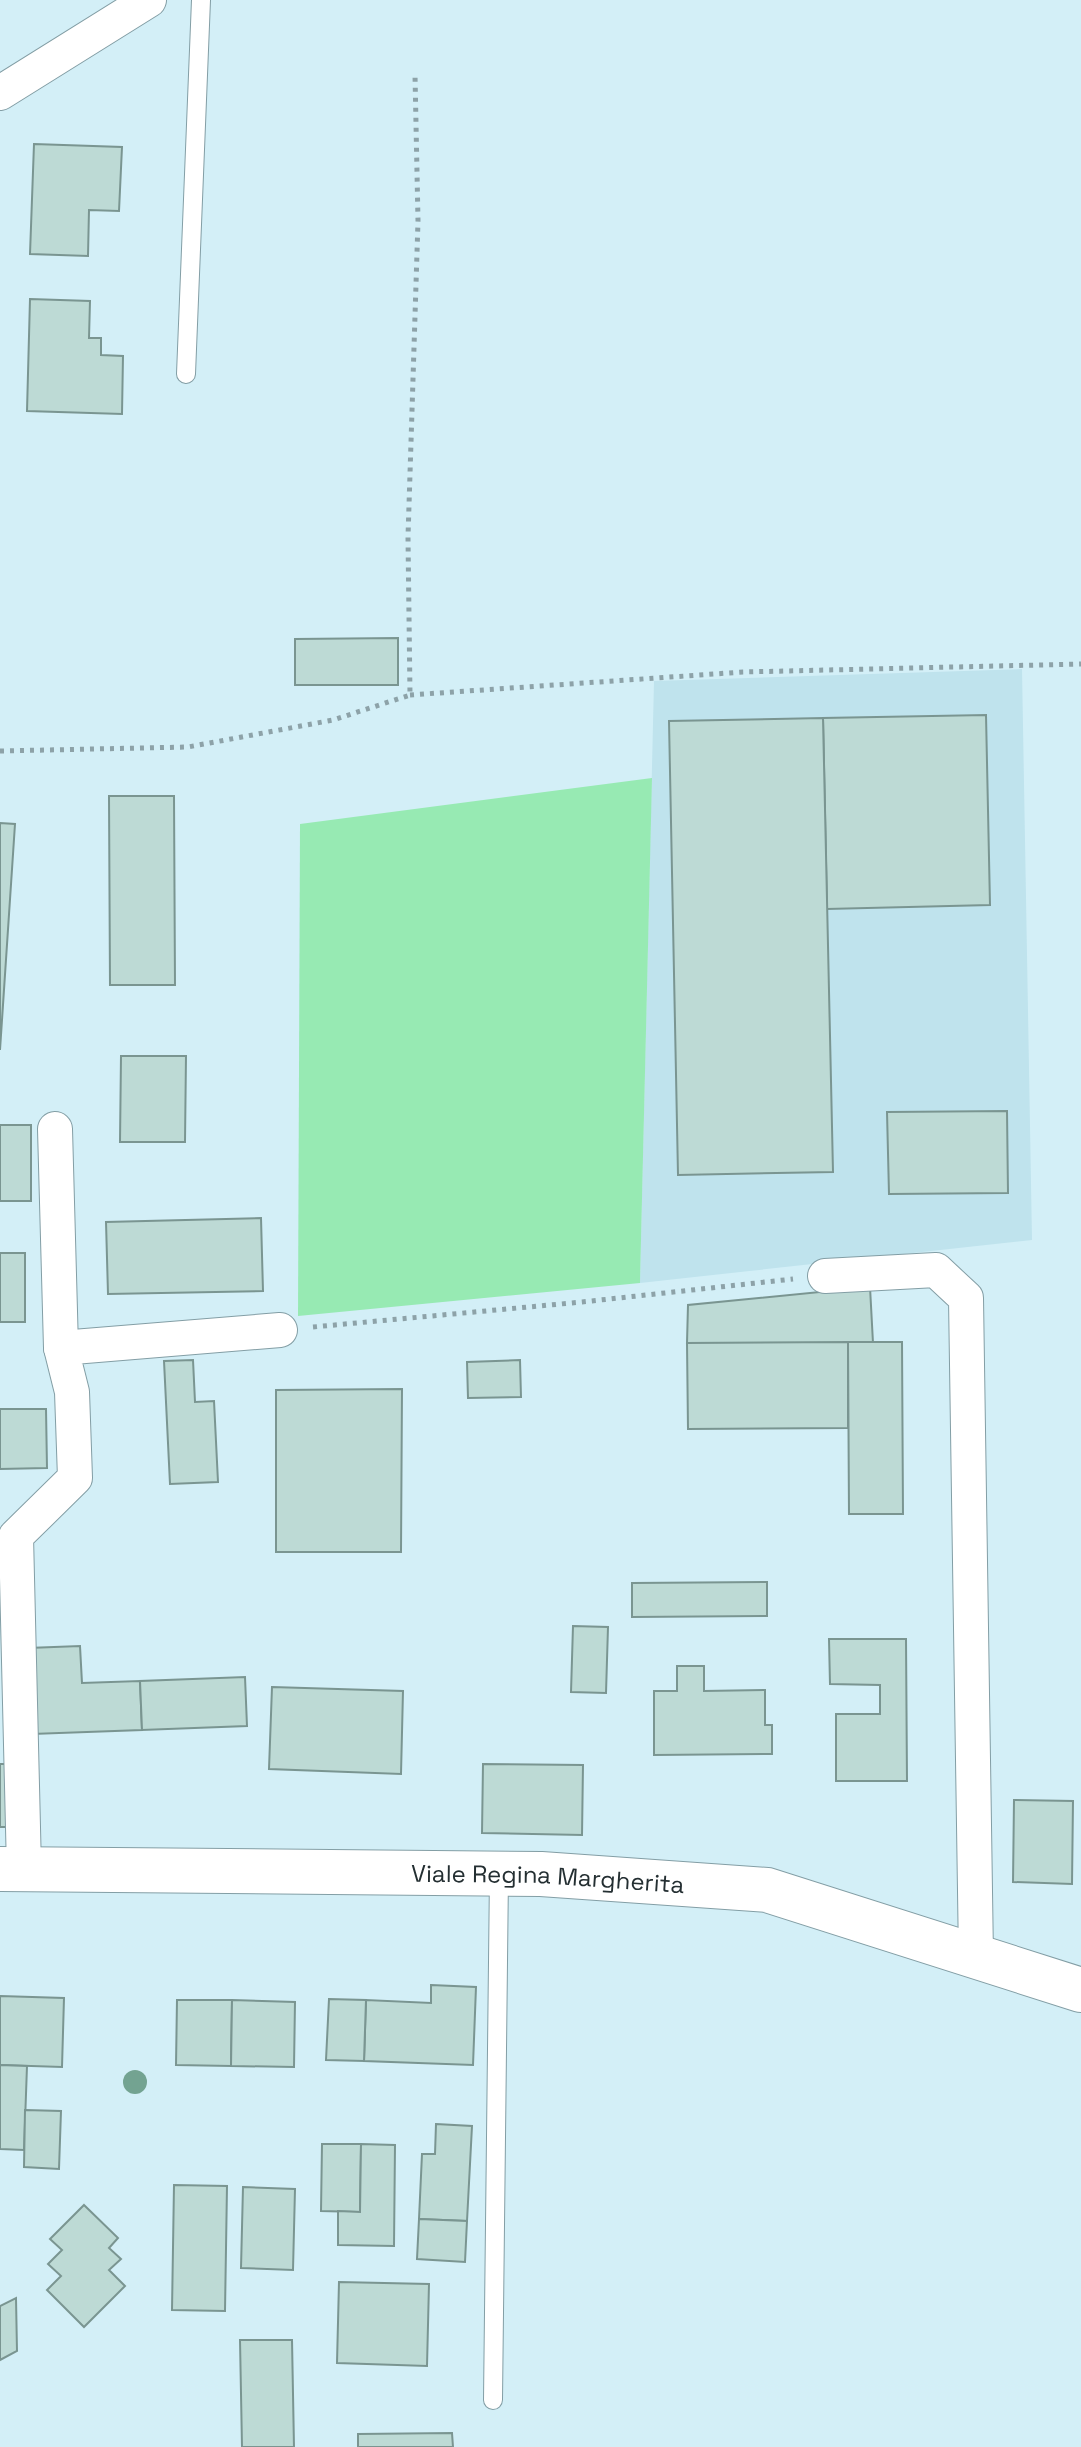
<svg xmlns="http://www.w3.org/2000/svg" width="1081" height="2447" viewBox="0 0 1081 2447" font-family="'Space Grotesk',sans-serif">
	<rect width="100%" height="100%" fill="#d3eff7"/>
	<path fill="#bfe3ed" d="M1022 669 1032 1240 640 1283 654 681Z"/>
	<path fill="#97eab3" d="M652 778 640 1283 298 1316 300 824Z"/>
	<g fill="#bddad5" stroke="#7a9591" stroke-width="2">
		<path d="M34 144 122 147 119 211 89 210 88 256 30 254Z"/>
		<path d="M30 299 90 301 89 338H101V355L123 356 122 414 27 411Z"/>
		<path d="M398 638V685H295V639Z"/>
		<path d="M986 715 990 905 827 909 823 718Z"/>
		<path d="M823 718 833 1172 678 1175 669 721Z"/>
		<path d="M109 796H174L175 985H110Z"/>
		<path d="M0 823 15 824 0 1050Z"/>
		<path d="M121 1056H186L185 1142H120Z"/>
		<path d="M1007 1111 1008 1193 889 1194 887 1112Z"/>
		<rect x="0" y="1125" width="31" height="76"/>
		<path d="M261 1218 263 1291 108 1294 106 1222Z"/>
		<rect x="0" y="1253" width="25" height="69"/>
		<path d="M870 1287 873 1343H687L688 1305Z"/>
		<path d="M848 1342V1428L688 1429 687 1343Z"/>
		<path d="M848 1342H902L903 1514H849Z"/>
		<path d="M193 1360 195 1402 214 1401 218 1482 170 1484 164 1361Z"/>
		<path d="M520 1360 521 1397 468 1398 467 1362Z"/>
		<path d="M402 1389 401 1552H276V1390Z"/>
		<path d="M0 1409H46L47 1468 0 1469Z"/>
		<path d="M767 1582V1616L632 1617V1583Z"/>
		<path d="M573 1626 608 1627 606 1693 571 1692Z"/>
		<path d="M829 1639H906L907 1781H836V1714H880V1685L830 1684Z"/>
		<path d="M80 1646 82 1683 140 1681 142 1730 32 1734 28 1648Z"/>
		<path d="M677 1666H704V1691L765 1690V1725H772V1754L654 1755V1691H677Z"/>
		<path d="M245 1677 247 1726 142 1730 140 1681Z"/>
		<path d="M272 1687 403 1691 401 1774 269 1769Z"/>
		<path d="M0 1764H9L10 1827H0Z"/>
		<path d="M483 1764 583 1765 582 1835 482 1833Z"/>
		<path d="M1014 1800 1073 1801 1072 1884 1013 1882Z"/>
		<path d="M431 1985 476 1987 473 2065 364 2061 366 2000 431 2003Z"/>
		<path d="M0 1996 64 1998 62 2067 0 2065Z"/>
		<path d="M329 1999 366 2000 364 2061 326 2060Z"/>
		<path d="M177 2000H232L231 2066 176 2065Z"/>
		<path d="M232 2000 295 2002 294 2067 231 2066Z"/>
		<path d="M0 2065 27 2066 24 2150 0 2149Z"/>
		<path d="M25 2110 61 2111 59 2169 24 2167Z"/>
		<path d="M436 2124 472 2126 467 2221 419 2219 422 2154H435Z"/>
		<path d="M322 2144H361L360 2212 321 2211Z"/>
		<path d="M361 2144 395 2145 394 2246 338 2245V2211L360 2212Z"/>
		<path d="M174 2185 227 2186 225 2311 172 2310Z"/>
		<path d="M243 2187 295 2189 293 2270 241 2268Z"/>
		<path d="M84 2205 118 2238 109 2248 121 2259 109 2270 125 2286 84 2327 47 2290 61 2276 48 2264 62 2250 50 2239Z"/>
		<path d="M419 2219 467 2221 465 2262 417 2259Z"/>
		<path d="M339 2282 429 2284 427 2366 337 2363Z"/>
		<path d="M16 2298 17 2351 0 2360V2306Z"/>
		<path d="M240 2340H292L294 2447H242Z"/>
		<path d="M452 2433 453 2447H358V2434Z"/>
	</g>
	<g fill="none" stroke-linecap="round" stroke-linejoin="round">
		<g stroke="#839ea5" stroke-width="20">
			<g id="service">
				<path d="M186 374 201 0"/>
				<path d="M493 2400 499 1874"/>
			</g>
		</g>
		<g stroke="#839ea5" stroke-width="36">
			<g id="minor">
				<path d="M0 93 149 0"/>
				<path d="M55 1129 61 1348"/>
				<path d="M825 1276 936 1270 966 1298 976 1957"/>
				<path d="M24 1869 16 1536 75 1478 72 1392 61 1348 280 1330"/>
			</g>
		</g>
		<g stroke="#839ea5" stroke-width="46">
			<g id="tertiary">
				<path id="s1" d="M0 1869 541 1874 767 1890 1081 1990"/>
			</g>
		</g>
		<g stroke="#8da2a8" stroke-width="5" stroke-dasharray="4 6" stroke-linecap="butt">
			<path d="M410 695 743 672 1081 664"/>
			<path d="M0 751 188 747 333 720 410 695 408 537 418 221 415 75"/>
			<path d="M313 1327 582 1302 793 1279"/>
		</g>
		<use href="#service" stroke="#fff" stroke-width="18"/>
		<use href="#minor" stroke="#fff" stroke-width="34"/>
		<use href="#tertiary" stroke="#fff" stroke-width="44"/>
	</g>
	<circle fill="#73a391" cx="135" cy="2082" r="12"/>
	<g text-anchor="middle" dominant-baseline="central" stroke-width="6" stroke-linejoin="round" paint-order="stroke">
		<g font-size="24" fill="#242f32" stroke="#d3eff7">
			<text stroke="none"><textPath href="#s1" startOffset="548">Viale Regina Margherita</textPath></text>
		</g>
	</g>
</svg>
